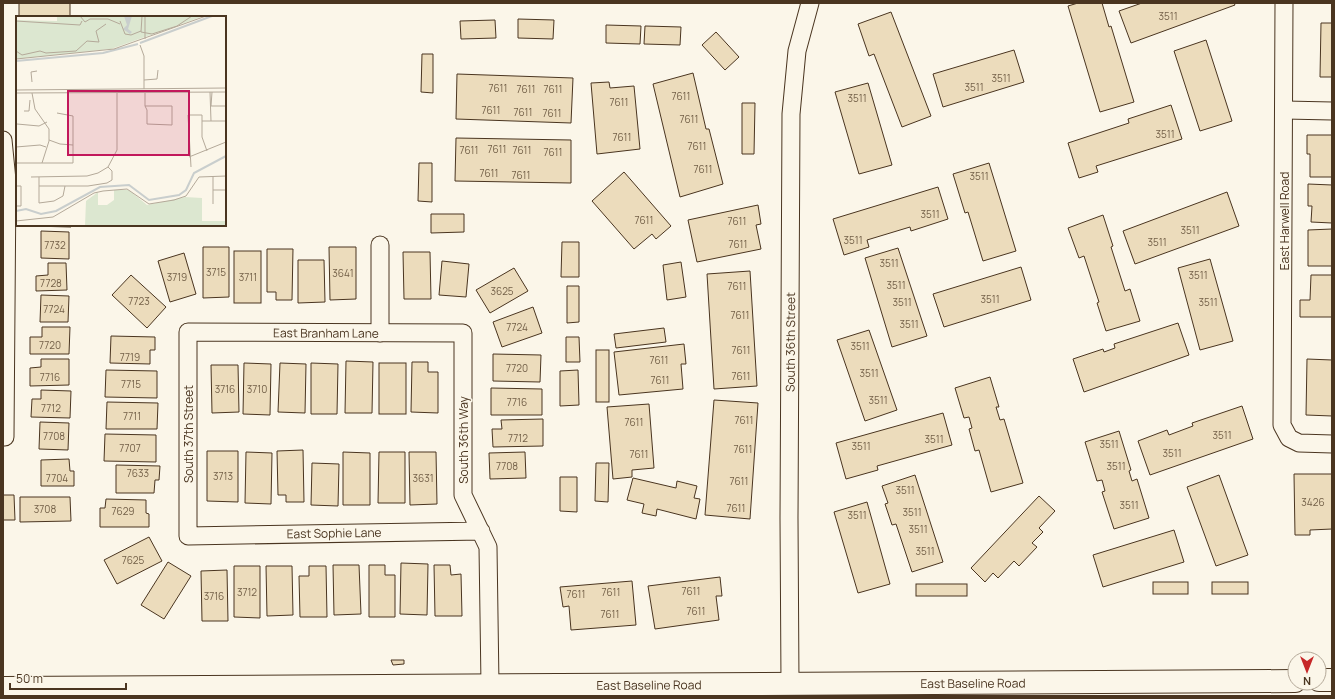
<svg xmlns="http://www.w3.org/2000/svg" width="1335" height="699" viewBox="0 0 1335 699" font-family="Manrope,sans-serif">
	<rect width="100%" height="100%" fill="#fbf6e9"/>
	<g fill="#ecdcbc" stroke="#4a3520">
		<rect x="19" y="3" width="51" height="14"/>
		<path d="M1078 3H1102L1109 27 1111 26 1134 102 1100 112 1068 6Z"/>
		<path d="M1142 3H1234L1235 5 1131 43 1119 11Z"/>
		<path d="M891 12 931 116 902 127 874 54 869 56 858 24Z"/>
		<path d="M518 19 554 20 553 39 518 38Z"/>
		<path d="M495 20 496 38 461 39 460 21Z"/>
		<path d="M1321 23H1332V77H1320Z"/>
		<path d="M606 25 641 26 640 44 606 43Z"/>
		<path d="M645 26 681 27 680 45 644 44Z"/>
		<path d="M716 32 739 57 725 70 702 45Z"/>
		<path d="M1206 40 1232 121 1200 131 1174 51Z"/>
		<path d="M1014 50 1024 82 943 107 933 74Z"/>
		<path d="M422 54H433V93L421 92Z"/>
		<path d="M693 73 706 129H709L723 184 680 197 653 84Z"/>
		<path d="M457 74 573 78 571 123 456 119Z"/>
		<path d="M609 82 610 88 634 86 640 149 597 154 591 83Z"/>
		<path d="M868 83 892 165 859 174 835 92Z"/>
		<path d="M742 103H755L754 154H742Z"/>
		<path d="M1171 105 1182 139 1096 166 1098 172 1079 178 1068 143 1129 123 1128 119Z"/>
		<path d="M1307 135H1332V177H1310V154H1307Z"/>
		<path d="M456 138 571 140V183L455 181Z"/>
		<path d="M419 163H432V202L418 201Z"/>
		<path d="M989 163 1016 251 983 261 968 212 965 213 953 174Z"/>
		<path d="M624 172 671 226 656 239 652 234 634 249 592 201Z"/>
		<path d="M1308 184 1332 185V223L1311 222 1312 206H1308Z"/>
		<path d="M938 187 948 219 911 231 910 227 867 240 869 247 844 255 833 219Z"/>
		<path d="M1227 192 1239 226 1135 264 1123 231Z"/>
		<path d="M758 205 761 224 756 225 761 249 697 262 688 220Z"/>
		<path d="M431 214H464V232L431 233Z"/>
		<path d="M1103 215 1113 246 1111 247 1125 291 1130 289 1140 321 1106 331 1097 303 1099 302 1084 256 1079 258 1068 228Z"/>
		<path d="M31 225H71V227L31 226Z"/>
		<path d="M1332 229V266H1308V230Z"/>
		<path d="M41 231 69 232V259L41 258Z"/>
		<path d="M562 242H579V277H561Z"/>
		<path d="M203 247H229V297L203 298Z"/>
		<path d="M329 247H356V299L330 300Z"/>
		<path d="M898 248 927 336 892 347 865 258Z"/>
		<path d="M267 249H293L292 300H276V292H267Z"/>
		<rect x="234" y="251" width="27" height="52"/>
		<path d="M403 252H430L431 299H404Z"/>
		<path d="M184 253 196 294 170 302 158 261Z"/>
		<path d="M1210 259 1233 341 1200 350 1178 268Z"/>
		<path d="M298 260H324L325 302 298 303Z"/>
		<path d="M442 261 469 264 466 297 439 295Z"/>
		<path d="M681 262 686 297 667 300 663 265Z"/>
		<path d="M48 263H66L67 290 36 291V276L48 275Z"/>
		<path d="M1021 267 1031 300 944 327 933 294Z"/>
		<path d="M514 268 528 291 490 313 476 290Z"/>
		<path d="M750 271 757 386 714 389 707 274Z"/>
		<path d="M131 275 166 307 147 328 112 295Z"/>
		<path d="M1311 275H1332V317H1300V300H1310Z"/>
		<path d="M567 286H579V322L567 323Z"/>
		<path d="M41 295 69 296 68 322H40Z"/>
		<path d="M533 307 542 333 502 347 493 322Z"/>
		<path d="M1178 323 1189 355 1084 392 1073 359 1103 349 1104 352 1115 348 1114 344Z"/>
		<path d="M42 327H70L69 354H30V337H42Z"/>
		<path d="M664 328 666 342 616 348 614 334Z"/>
		<path d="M869 330 897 410 865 421 837 340Z"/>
		<path d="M111 336 155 337V350H150V364L110 363Z"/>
		<path d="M566 337H579L580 362H566Z"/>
		<path d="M684 344 686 364H681L683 389 619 395 614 352Z"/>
		<rect x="596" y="350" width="13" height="52"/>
		<path d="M493 354 541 355 540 382 493 381Z"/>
		<path d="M41 359H69V385L30 386V368L41 367Z"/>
		<path d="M1307 359 1332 360V416L1306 415Z"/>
		<path d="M346 361 373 362 372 413H345Z"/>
		<path d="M412 362H428V372H438V413L411 412Z"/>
		<path d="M244 363 271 364 270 415 243 414Z"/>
		<path d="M280 363 306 364 305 413 278 412Z"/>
		<path d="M311 363 338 364 337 414H311Z"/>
		<rect x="379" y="363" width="27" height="51"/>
		<path d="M211 365H238L239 412 212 413Z"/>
		<path d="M106 370 157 371V398L105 397Z"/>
		<path d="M578 370 579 405 560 406V371Z"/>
		<path d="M990 377 999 407H996L1000 420 1004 419 1023 483 991 492 979 450 975 451 969 429 972 428 969 417 964 418 955 388Z"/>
		<path d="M491 388 542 389V415H491Z"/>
		<path d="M41 390 71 391 70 418 31 417 32 399H41Z"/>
		<path d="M714 400 758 403 750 519 705 515Z"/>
		<path d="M107 402 158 403 157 429H106Z"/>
		<path d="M649 404 654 468 632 470V477L613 479 607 407Z"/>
		<path d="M1242 406 1253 439 1150 475 1138 441 1167 430 1169 435 1193 426 1192 423Z"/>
		<path d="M943 413 952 445 877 466 878 470 846 479 836 443Z"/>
		<path d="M543 419V446L493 447 492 429H502L501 420Z"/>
		<path d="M40 422 69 423 68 450 39 449Z"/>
		<path d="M1119 431 1131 470 1129 471 1132 481 1137 479 1149 518 1114 529 1102 492 1105 491 1102 480 1097 481 1085 442Z"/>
		<path d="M105 434 156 435V462L104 461Z"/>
		<path d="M303 450 304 502H286V495H278L277 451Z"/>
		<path d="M207 451H238V502L207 501Z"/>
		<path d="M246 452 272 453 271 504 245 503Z"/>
		<path d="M343 452 370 453V505H343Z"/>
		<path d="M379 452H405V503H378Z"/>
		<path d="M409 452H436L437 504 410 505Z"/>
		<path d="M525 452 526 478 490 479 489 453Z"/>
		<path d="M69 459 70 471H74V486H41V460Z"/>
		<path d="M312 463 339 464 338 506 311 505Z"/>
		<path d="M596 463H609L608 502 595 501Z"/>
		<path d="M116 465 160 466 159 480H155L154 493H116Z"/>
		<path d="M1294 474H1332V529L1310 530V535H1295Z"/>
		<path d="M915 475 943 562 912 572 896 524 892 525 885 504 888 503 882 486Z"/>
		<path d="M1219 475 1248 555 1216 566 1187 487Z"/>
		<path d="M560 477H577V512L560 511Z"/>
		<path d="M633 478 676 488 677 481 697 486 694 498 700 499 696 519 657 509 656 516 642 513 644 504 627 500Z"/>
		<path d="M3 495H14L15 520H3Z"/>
		<path d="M1039 496 1055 511 1039 528 1043 532 1032 543 1037 547 1019 566 1014 561 998 578 993 573 985 582 971 568Z"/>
		<path d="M20 497H70L71 521 20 522Z"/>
		<path d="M106 499 146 500V513L149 514V527H100V508H105Z"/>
		<path d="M867 502 890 584 858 593 834 512Z"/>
		<path d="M1174 530 1184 562 1103 587 1093 555Z"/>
		<path d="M149 537 162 561 117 584 104 560Z"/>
		<path d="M168 562 191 576 164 619 141 605Z"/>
		<path d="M401 563 428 564 427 615 400 614Z"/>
		<path d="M333 565H359L361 614 334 615Z"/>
		<path d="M369 565H385V575H395V617H369Z"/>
		<path d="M434 565H450L451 575 461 574 462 616H435Z"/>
		<path d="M234 566H260V618L234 617Z"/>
		<path d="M266 566H292L293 615 267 616Z"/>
		<path d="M309 566H326L327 617H300L299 576H309Z"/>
		<path d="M227 570 228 621H202L201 571Z"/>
		<path d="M720 577 722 596H716L719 620 655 629 648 586Z"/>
		<path d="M632 581 636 625 571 630 569 606 563 607 560 587Z"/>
		<rect x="1153" y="582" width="35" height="12"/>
		<rect x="1212" y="582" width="36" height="12"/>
		<rect x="916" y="584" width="51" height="12"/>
		<path d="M391 660H404V664L393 665Z"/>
	</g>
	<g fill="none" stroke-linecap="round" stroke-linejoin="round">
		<g stroke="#4a3520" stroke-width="19">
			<g id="minor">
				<path d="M1284 3 1282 425 1289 438 1299 443 1332 444"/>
				<path d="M1285 110 1332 111"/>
				<path d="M3 140 7 180 5 437H3"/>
				<path d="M380 245V333"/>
				<path id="s1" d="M481 531 188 536V332L463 333V495L488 547 490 685"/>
				<path id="s2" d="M790 684 789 518 791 114 797 51 810 3"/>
			</g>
		</g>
		<g stroke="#4a3520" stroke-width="24">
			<g id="major">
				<path d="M1319 680H1332"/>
				<path id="s3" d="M3 688 1295 681"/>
			</g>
		</g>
		<use href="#minor" stroke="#fbf6e9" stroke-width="17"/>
		<use href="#major" stroke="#fbf6e9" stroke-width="22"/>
	</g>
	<g text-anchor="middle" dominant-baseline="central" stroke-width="3" stroke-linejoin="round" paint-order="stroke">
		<g font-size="10" fill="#725f47">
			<text x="1168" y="16">3511</text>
			<text x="1001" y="78">3511</text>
			<text x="974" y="87">3511</text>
			<text x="498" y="88">7611</text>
			<text x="526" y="89">7611</text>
			<text x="553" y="89">7611</text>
			<text x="681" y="96">7611</text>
			<text x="857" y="98">3511</text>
			<text x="619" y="102">7611</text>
			<text x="491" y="110">7611</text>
			<text x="523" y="112">7611</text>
			<text x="552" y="113">7611</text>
			<text x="689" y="119">7611</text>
			<text x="1165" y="134">3511</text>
			<text x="622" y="137">7611</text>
			<text x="697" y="146">7611</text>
			<text x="497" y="149">7611</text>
			<text x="469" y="150">7611</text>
			<text x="522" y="150">7611</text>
			<text x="553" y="152">7611</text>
			<text x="703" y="169">7611</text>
			<text x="489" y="173">7611</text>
			<text x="521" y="175">7611</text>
			<text x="979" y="176">3511</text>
			<text x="930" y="214">3511</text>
			<text x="644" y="220">7611</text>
			<text x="737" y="221">7611</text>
			<text x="1190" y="230">3511</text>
			<text x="853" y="240">3511</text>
			<text x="1157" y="242">3511</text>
			<text x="738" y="244">7611</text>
			<text x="55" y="245">7732</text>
			<text x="889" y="263">3511</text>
			<text x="216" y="272">3715</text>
			<text x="343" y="273">3641</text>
			<text x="1198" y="275">3511</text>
			<text x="177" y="277">3719</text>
			<text x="248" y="277">3711</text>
			<text x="51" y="283">7728</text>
			<text x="896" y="285">3511</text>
			<text x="737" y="286">7611</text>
			<text x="502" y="291">3625</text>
			<text x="990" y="299">3511</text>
			<text x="139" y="301">7723</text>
			<text x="902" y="302">3511</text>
			<text x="1208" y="302">3511</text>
			<text x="54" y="309">7724</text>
			<text x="740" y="315">7611</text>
			<text x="909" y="324">3511</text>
			<text x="517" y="327">7724</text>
			<text x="50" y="345">7720</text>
			<text x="860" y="346">3511</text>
			<text x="741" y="350">7611</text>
			<text x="130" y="357">7719</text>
			<text x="659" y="360">7611</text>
			<text x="517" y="368">7720</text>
			<text x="869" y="373">3511</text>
			<text x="741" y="376">7611</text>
			<text x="50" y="377">7716</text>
			<text x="660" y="380">7611</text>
			<text x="131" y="384">7715</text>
			<text x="225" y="389">3716</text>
			<text x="257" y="389">3710</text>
			<text x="878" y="400">3511</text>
			<text x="517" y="402">7716</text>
			<text x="51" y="408">7712</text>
			<text x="132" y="416">7711</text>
			<text x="744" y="420">7611</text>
			<text x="634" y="422">7611</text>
			<text x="1222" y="435">3511</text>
			<text x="54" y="436">7708</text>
			<text x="518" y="438">7712</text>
			<text x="934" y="439">3511</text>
			<text x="1109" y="444">3511</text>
			<text x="861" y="446">3511</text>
			<text x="130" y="448">7707</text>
			<text x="743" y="449">7611</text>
			<text x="1172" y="453">3511</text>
			<text x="639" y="454">7611</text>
			<text x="507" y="466">7708</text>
			<text x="1116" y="466">3511</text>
			<text x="138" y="473">7633</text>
			<text x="223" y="476">3713</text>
			<text x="57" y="478">7704</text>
			<text x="423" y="478">3631</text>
			<text x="739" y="481">7611</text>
			<text x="905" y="490">3511</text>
			<text x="1313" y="502">3426</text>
			<text x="1129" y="505">3511</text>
			<text x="736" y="508">7611</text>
			<text x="45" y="509">3708</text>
			<text x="123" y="511">7629</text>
			<text x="912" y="512">3511</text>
			<text x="857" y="515">3511</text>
			<text x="918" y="529">3511</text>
			<text x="925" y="551">3511</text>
			<text x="133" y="560">7625</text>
			<text x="691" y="591">7611</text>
			<text x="247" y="592">3712</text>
			<text x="611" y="592">7611</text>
			<text x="576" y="594">7611</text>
			<text x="214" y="596">3716</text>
			<text x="696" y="611">7611</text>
			<text x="610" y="614">7611</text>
		</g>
		<g font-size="12" fill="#4a3520" stroke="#fbf6e9">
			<text transform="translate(1284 221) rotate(-90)">East Harwell Road</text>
			<text stroke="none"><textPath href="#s1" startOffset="635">East Branham Lane</textPath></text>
			<text stroke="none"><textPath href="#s2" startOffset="342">South 36th Street</textPath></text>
			<text transform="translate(188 434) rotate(-90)">South 37th Street</text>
			<text transform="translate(463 440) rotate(-90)">South 36th Way</text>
			<text transform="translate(334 533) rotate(-1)">East Sophie Lane</text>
			<text stroke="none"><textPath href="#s3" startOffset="970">East Baseline Road</textPath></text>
			<text stroke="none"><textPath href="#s3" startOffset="646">East Baseline Road</textPath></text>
		</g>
	</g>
	<g transform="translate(16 16)">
		<rect width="210" height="210" fill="#fbf6e9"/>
		<path d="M41 0H188L95 33 0 43V4L41 5ZM98 174H113L131 189 169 181 186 182V205H210V210H69L70 185 82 176V189H91L98 184Z" fill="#dce7d0"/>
		<path d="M108 0H116L112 13 116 16 114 18 107 13 111 9Z" fill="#c9cecd"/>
		<path fill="none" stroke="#c9cecd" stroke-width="2" d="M124 27 196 0M0 45 87 37 122 28M0 195 10 193 25 198 40 195 84 171 113 169 133 184 163 179 170 174 178 157 210 140"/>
		<path fill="none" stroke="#b4a999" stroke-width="1" d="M64 0 69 6 74 3H92L104 8M126 0 125 16 136 18 161 10 176 0M129 0V23M0 5 64 9 66 5M104 5 109 18 115 19 125 15M124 29 128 40V73M0 35 6 39 24 35 30 37 60 35 71 25 83 26 80 15 90 8M0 43 98 33 190 0M128 64 141 63 142 54M16 66 15 56 21 55M0 74 210 72M194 76 195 105M0 77 210 76M16 77 19 93M129 77V90L131 94V108L156 109V90H129M195 90H210M195 90 196 76M19 93 33 113V125L26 147M8 95H13L14 84M186 105H210M1 108 23 110 31 106M33 124 44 128 57 129M0 131 24 129 30 131M173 141 210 126M1 147H57V100L41 97M175 151 172 99H186V121L191 135M15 161 71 160 82 157 92 151 101 134V77M23 161V187L38 185 47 180 49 170M0 170H5V190H0M23 170H72L91 167 96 164V155L92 151M197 174H210M197 188V160M0 205 37 201 78 177 87 175 111 173 133 188 158 184 170 180 183 161 210 160"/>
		<path fill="#c2185b" fill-opacity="0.15" stroke="#c2185b" stroke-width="2" d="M52 75H173V139H52Z"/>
		<rect width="210" height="210" fill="none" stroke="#4a3520" stroke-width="2"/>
	</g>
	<rect width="1335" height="699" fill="none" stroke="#4a3520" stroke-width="8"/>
	<g transform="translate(1307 671) rotate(180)"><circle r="19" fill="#fbf6e9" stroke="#b4a999"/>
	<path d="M0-3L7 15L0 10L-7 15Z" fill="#c62828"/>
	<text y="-6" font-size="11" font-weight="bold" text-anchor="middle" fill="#4a3520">N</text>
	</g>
	<path d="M10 683v6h116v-6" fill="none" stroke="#4a3520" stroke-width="2"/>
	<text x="16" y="683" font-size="12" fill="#4a3520" stroke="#fbf6e9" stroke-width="3" paint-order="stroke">50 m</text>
</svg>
